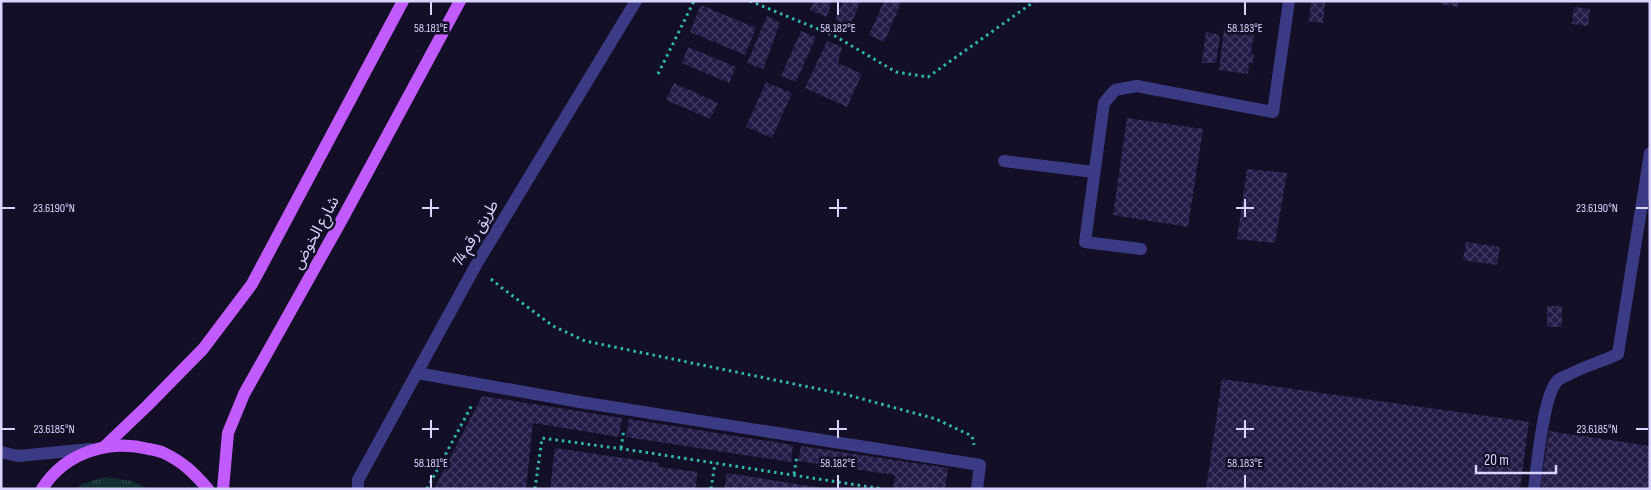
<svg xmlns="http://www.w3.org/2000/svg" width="1651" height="490" viewBox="0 0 1651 490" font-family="'Sofia Sans Condensed','Noto Sans Arabic',sans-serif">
	<defs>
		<pattern id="grass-tufts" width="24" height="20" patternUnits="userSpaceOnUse" patternTransform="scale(1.25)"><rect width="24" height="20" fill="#12302f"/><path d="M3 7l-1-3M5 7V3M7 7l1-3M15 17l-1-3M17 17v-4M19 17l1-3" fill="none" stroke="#344d4e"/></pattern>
		<pattern id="building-cross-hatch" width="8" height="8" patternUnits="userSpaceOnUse" patternTransform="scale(1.25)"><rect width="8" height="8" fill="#241b47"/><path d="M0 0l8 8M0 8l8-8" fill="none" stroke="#433b63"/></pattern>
	</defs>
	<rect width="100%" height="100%" fill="#130f26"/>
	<path fill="url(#grass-tufts)" d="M105 477 132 481 148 489H75L82 484Z"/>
	<g fill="url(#building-cross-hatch)">
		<path d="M814 1H832L827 17 810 10Z"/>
		<path d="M843 1H861L850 26 835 20Z"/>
		<path d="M884 1H902L884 42 869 35Z"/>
		<path d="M1441 1H1459L1458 7 1441 4Z"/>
		<path d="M1311 2 1325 3 1323 23 1309 21Z"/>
		<path d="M701 5 756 28 745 55 690 32Z"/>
		<path d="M1574 7 1590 9 1588 26 1572 24Z"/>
		<path d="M767 16 780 23 763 69 747 63Z"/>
		<path d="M1224 29 1254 33 1251 53 1254 54 1253 63H1249L1248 74 1219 70Z"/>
		<path d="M801 31 816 37 796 82 781 76Z"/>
		<path d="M1206 32 1220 35 1216 63H1202Z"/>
		<path d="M827 41 842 47 838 63 862 74 847 107 805 88Z"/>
		<path d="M688 47 736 67 729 83 682 63Z"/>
		<path d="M766 82 792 93 772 138 746 127Z"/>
		<path d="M674 83 718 103 710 119 666 100Z"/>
		<path d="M1127 118 1203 129 1188 227 1113 215Z"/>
		<path d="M1247 169 1287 173 1275 243 1237 239Z"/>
		<path d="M1466 242 1500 247 1497 265 1463 260Z"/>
		<rect x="1547" y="306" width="15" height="21"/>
		<path d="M1222 379 1529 422 1520 489H1206Z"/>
		<path d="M482 396 622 418 619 437 533 423 526 489H434Z"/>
		<path d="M629 419 793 445 791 462 626 437Z"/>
		<path d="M1549 431 1650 446V489H1540Z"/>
		<path d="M801 446 948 468 945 489H893L895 475 798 461Z"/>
		<path d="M555 448 659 463V467L697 472 696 489H550Z"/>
		<path d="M727 473 823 488V489H724Z"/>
	</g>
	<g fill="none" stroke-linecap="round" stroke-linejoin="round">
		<g stroke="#2fb8b0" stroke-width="3" stroke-dasharray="2.5 4" stroke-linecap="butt">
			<path d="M750 1 835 36 896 72 928 77 1035 1"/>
			<path d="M658 74 694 1"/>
			<path d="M491 279 502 288 553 326 585 341 848 395 936 419 972 436 974 445"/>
			<path d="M621 448 624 429"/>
			<path d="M794 474 797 455"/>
			<path d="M427 489 473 403"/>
			<path d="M535 489 542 438 637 451 883 489"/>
			<path d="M711 489 715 463"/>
		</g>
		<g stroke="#3d3a85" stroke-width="12">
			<path d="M1004 161 1094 172"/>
			<path d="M1141 249 1085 242 1104 103 1115 90 1137 86 1273 112 1289 1"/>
			<path d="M417 373 580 402 980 465 977 489"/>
			<path d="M1 452 18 456 90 449"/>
			<path d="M358 489V480L476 265 636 1"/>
			<path d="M1534 489C1537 466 1543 394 1558 380 1561 378 1565 376 1568 375 1585 366 1601 362 1618 354L1650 153"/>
		</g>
		<g stroke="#c25bff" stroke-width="12">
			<path d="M104 447 147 406 203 349 252 284 403 1"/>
			<path d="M42 489C65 452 110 439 149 449 154 450 160 451 164 453 183 462 194 473 208 489"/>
			<path d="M223 489 228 433 244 394 340 223 460 1"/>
		</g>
	</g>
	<path fill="none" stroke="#d9d4ff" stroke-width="2" d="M431 2V15M838 2V15M1245 2V15M431 199V217M838 199V217M1245 199V217M2 208H15M422 208H439M829 208H847M1236 208H1254M1636 208H1648M431 420V438M838 420V438M1245 420V438M2 429H15M422 429H439M829 429H847M1236 429H1254M1636 429H1648M431 475V488M838 475V488M1245 475V488"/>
	<g text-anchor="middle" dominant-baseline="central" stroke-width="5" stroke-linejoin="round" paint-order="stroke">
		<g font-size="16" fill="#d9d4ff" stroke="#130f26">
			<text transform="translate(316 233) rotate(-61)">شارع الخوض</text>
			<text transform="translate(476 233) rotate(-59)">طريق رقم 74</text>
		</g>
	</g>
	<g font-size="12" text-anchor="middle" fill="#d9d4ff" stroke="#130f26" stroke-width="5" stroke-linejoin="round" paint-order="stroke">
		<text x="431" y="32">58.181°E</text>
		<text x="838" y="32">58.182°E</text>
		<text x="1245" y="32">58.183°E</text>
		<text x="54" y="212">23.6190°N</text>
		<text x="1597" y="212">23.6190°N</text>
		<text x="54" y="433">23.6185°N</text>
		<text x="1597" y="433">23.6185°N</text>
		<text x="431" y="467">58.181°E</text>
		<text x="838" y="467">58.182°E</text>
		<text x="1245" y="467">58.183°E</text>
	</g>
	<rect width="1651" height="490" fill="none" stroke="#d9d4ff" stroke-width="5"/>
	<path d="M1476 465v8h80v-8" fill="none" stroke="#d9d4ff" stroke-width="2.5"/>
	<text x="1484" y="465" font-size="15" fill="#d9d4ff" stroke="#130f26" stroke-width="4" paint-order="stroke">20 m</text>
</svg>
